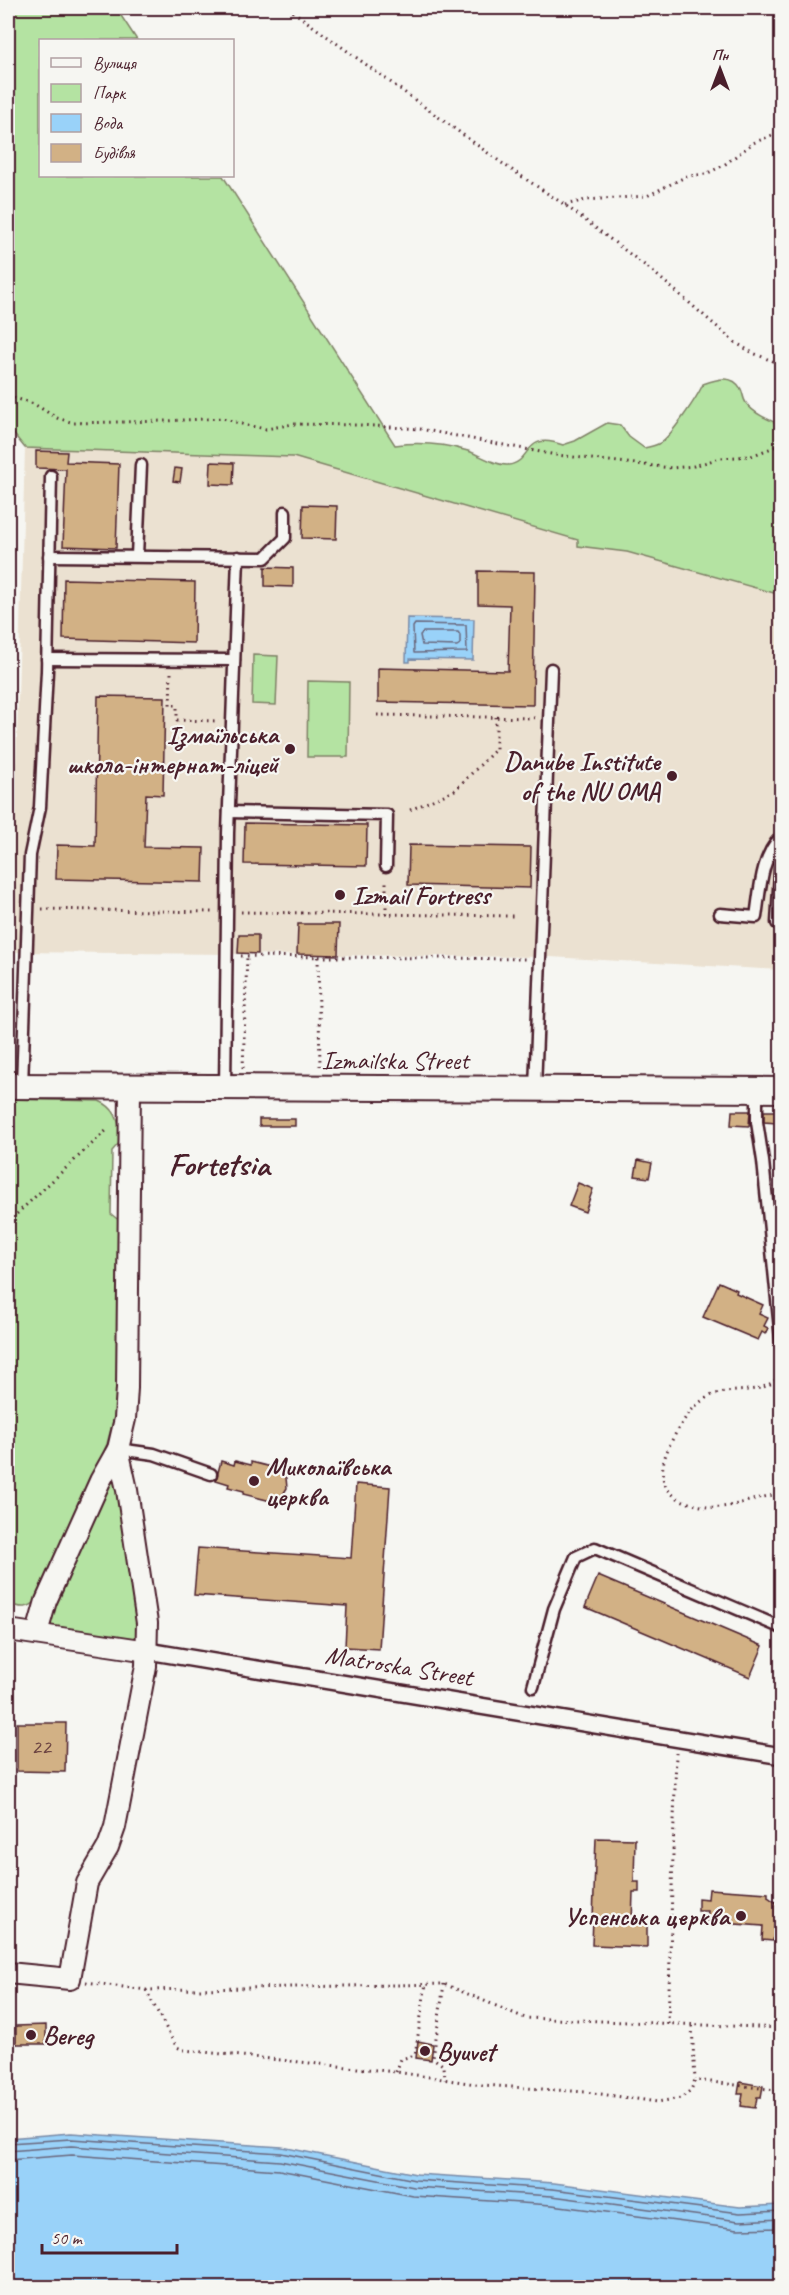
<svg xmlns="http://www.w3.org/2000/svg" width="789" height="2295" viewBox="0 0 789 2295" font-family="Caveat,sans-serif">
	<rect width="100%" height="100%" fill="#f6f6f2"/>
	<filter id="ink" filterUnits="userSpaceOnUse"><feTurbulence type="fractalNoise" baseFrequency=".0167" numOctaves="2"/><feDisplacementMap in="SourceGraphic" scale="12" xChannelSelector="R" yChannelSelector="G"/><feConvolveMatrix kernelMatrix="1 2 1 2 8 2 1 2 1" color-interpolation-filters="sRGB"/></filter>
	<g filter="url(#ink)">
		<path fill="#ebe1d1" d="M25 448 293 457 578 540V546L627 552 781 595V970L550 957 11 952Z"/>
		<g fill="#b4e3a2" stroke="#7f8166" stroke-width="1.5">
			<path d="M8 8H116L137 40H40V176H223L395 445C419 442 444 444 468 451 480 455 496 466 508 465 532 463 523 430 563 445L575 441 607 423 620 425 629 437 644 448C649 447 654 446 658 444 669 440 698 396 703 384 717 379 733 374 741 389 743 393 743 399 746 403 754 414 769 420 781 425V595L627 552 578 546V540L293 457 25 448 8 427Z"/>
			<path d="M253 655 278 656 276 705 252 704Z"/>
			<path d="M308 681 349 682 348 757H307Z"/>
			<path d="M8 1099 99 1101C117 1108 121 1124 120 1142L112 1151 111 1214 121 1222 118 1401 107 1444 39 1598C29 1610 21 1608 8 1604Z"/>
			<path d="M115 1477 119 1479 139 1640 52 1630 47 1625V1614L110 1478Z"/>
		</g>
		<g fill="#99d2f9" stroke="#798aa7" stroke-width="1.5">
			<path d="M407 618 474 619 473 660 410 659V662H406Z"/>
			<path d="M71 2133 282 2147 416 2174 554 2183 740 2207 781 2205V2287H8V2138Z"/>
		</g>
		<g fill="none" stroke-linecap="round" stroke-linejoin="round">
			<g stroke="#6a677d" stroke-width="1.5">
				<path d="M415 624 466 625 467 652 414 653 413 627Z"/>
				<path d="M423 632H458L460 635V644L457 646 422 645 420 635Z"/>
				<path d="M8 2143 71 2139 281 2153 415 2180 553 2189 740 2213 782 2211"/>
				<path d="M8 2151 71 2146 280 2161 414 2187 552 2196 739 2221 782 2219"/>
				<path d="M8 2160 72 2155 279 2170 413 2196 552 2205 738 2229 782 2228"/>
			</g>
		</g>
		<g fill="#d2b185" stroke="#4a1f2b" stroke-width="1.5">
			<path d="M36 451 67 452 66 462 119 464 116 548 63 546 66 469 36 468Z"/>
			<path d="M211 462 234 463 233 485 210 484Z"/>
			<path d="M175 468 182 469 180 482 173 481Z"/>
			<path d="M303 505 337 506 336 539 302 538Z"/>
			<path d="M265 567 293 568V587L265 586Z"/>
			<path d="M478 571 535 572 533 705 378 702V668L508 671 510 605 478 604Z"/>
			<path d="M64 579 195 582 194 643 63 639Z"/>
			<path d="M98 696 165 697 163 795 146 794 144 847 204 848 203 882 56 879 57 845 95 846Z"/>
			<path d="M245 823 367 825 366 866 244 864Z"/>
			<path d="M409 845 531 847 530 888 408 885Z"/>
			<path d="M298 924H339L338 955 297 954Z"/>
			<path d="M239 935H258V954L238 953Z"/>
			<path d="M732 1111H750L749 1126 731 1125Z"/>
			<path d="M764 1111H778L777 1123 764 1122Z"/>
			<rect x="259" y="1119" width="36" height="7"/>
			<path d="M638 1160 652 1163 649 1178 635 1176Z"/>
			<path d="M578 1183 593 1189 585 1212 569 1206Z"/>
			<path d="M719 1282 737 1290 736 1293 763 1305 759 1314 768 1318 764 1326 768 1328 765 1334 762 1332 758 1340 703 1317Z"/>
			<path d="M221 1461 234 1465 235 1461 251 1465V1462L279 1469V1472L286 1478 287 1488 282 1496 272 1498 271 1501 243 1494 244 1491 228 1487 229 1484 216 1480Z"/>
			<path d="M356 1484 390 1487 379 1649 345 1647 347 1606 194 1595 198 1548 351 1558Z"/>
			<path d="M598 1576 763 1646 750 1677 585 1607Z"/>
			<path d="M17 1723H66L65 1772 17 1771Z"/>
			<path d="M596 1838 635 1839 634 1882H639V1892H633L632 1922 647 1923V1947L592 1945Z"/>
			<path d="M709 1889 768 1893V1897L775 1902 777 1906 773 1941 762 1940 763 1926 707 1922 708 1911H698V1898L708 1899Z"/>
			<path d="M46 2025V2044H16V2026Z"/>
			<path d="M418 2041 433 2044 431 2060 416 2058Z"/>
			<path d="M740 2082 763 2086 761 2097H757L755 2108 741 2106 743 2094H738Z"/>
		</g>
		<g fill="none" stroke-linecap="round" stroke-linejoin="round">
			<g stroke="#4a1f2b" stroke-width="15">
				<g id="service">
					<path d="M49 556 265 558 285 538V512"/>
					<path d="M137 556 141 465"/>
					<path d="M47 659 234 660"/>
					<path d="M229 812 387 815 386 866"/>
					<path d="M782 836 777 923H782"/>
					<path d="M720 914 756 917C760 891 761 856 781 837"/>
					<path d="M22 1086 30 855 40 807 47 671 51 476"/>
					<path d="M225 1088 228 833 238 557"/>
					<path d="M535 1089 551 669"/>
					<path d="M757 1090V1122L763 1161 782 1349"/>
					<path d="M118 1449 154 1454 211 1474"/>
					<path d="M533 1687 554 1609 576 1557 595 1548 782 1628"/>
				</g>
			</g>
			<g stroke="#4a1f2b" stroke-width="20">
				<path id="pedestrian" d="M148 1651 782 1756"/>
			</g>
			<g stroke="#4a1f2b" stroke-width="24">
				<g id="minor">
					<path d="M8 1630 148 1651"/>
					<path d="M37 1633 46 1601 100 1481 118 1449 125 1419 127 1388 130 1088"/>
					<path d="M8 1973 70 1979 87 1883 108 1847 115 1827 146 1666 147 1623 127 1490 118 1449"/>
				</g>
			</g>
			<g stroke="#4a1f2b" stroke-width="28">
				<path id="tertiary" d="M8 1086 782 1090"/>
			</g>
			<g stroke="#4a1f2b" stroke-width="3" stroke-dasharray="1.5 4.5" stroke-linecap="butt">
				<path d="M288 8 506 166 565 205 651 270 736 343 753 353 782 365"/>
				<path d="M565 205 586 200 647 196 687 176 706 174 724 165 753 143 782 131"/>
				<path d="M8 396 34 404 57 418 74 423 165 421 223 418 245 425 266 429 293 424 360 425 420 429 556 455 672 468 694 466 720 458 751 456 782 444"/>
				<path d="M171 673 170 705H177V720L219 721"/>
				<path d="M377 715 535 718"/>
				<path d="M410 810 455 790 496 749V717"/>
				<path d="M42 909 212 912"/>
				<path d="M241 912 513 916"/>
				<path d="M386 914V880"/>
				<path d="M241 956 526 959"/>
				<path d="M318 957 320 1066"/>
				<path d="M243 1068 247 956"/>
				<path d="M8 1222 109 1128"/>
				<path d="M782 1370C770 1399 731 1385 708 1397 691 1406 680 1425 671 1442 665 1455 660 1468 664 1482 670 1498 686 1503 701 1506 728 1512 755 1496 782 1494"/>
				<path d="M86 1982 146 1990 444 1984 525 2018 782 2028"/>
				<path d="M444 1984 433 2058 444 2066 445 2080"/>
				<path d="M146 1990 173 2041 177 2047 184 2050 396 2072 482 2085 586 2092 658 2102 681 2098 691 2090 695 2080 776 2090 775 2109 782 2110"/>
				<path d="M668 2024 676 1753"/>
				<path d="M692 2026 695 2080"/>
				<path d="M396 2072 401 2059 415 2055 426 1983"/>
			</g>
			<use href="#service" stroke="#f6f6f2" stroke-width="10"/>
			<use href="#pedestrian" stroke="#f6f6f2" stroke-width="15"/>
			<use href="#minor" stroke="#f6f6f2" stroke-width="20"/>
			<use href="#tertiary" stroke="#f6f6f2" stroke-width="24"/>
		</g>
	</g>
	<g fill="#4a1f2b" stroke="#f6f6f2" stroke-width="2">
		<circle cx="290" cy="749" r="6"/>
		<circle cx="672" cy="776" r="6"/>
		<circle cx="340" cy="895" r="6"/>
		<circle cx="254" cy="1481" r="6"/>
		<circle cx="741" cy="1916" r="6"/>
		<circle cx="31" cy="2035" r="6"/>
		<circle cx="425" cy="2051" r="6"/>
	</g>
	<g text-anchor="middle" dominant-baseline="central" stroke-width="4.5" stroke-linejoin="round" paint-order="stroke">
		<g font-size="22" fill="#6c4442">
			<text x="41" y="1747">22</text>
		</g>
		<g font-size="26" font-weight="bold" fill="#4a1f2b" stroke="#f6f6f2" text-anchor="start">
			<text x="278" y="734" text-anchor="end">Ізмаїльська<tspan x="278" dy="30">школа-інтернат-ліцей</tspan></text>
			<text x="660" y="761" text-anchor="end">Danube Institute<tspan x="660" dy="30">of the NU OMA</tspan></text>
			<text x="352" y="895">Izmail Fortress</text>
			<text x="266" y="1466">Миколаївська<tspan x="266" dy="30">церква</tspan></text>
			<text x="729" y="1916" text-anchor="end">Успенська церква</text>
			<text x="43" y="2035">Bereg</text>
			<text x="437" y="2051">Byuvet</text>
		</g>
		<g font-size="26" fill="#4a1f2b" stroke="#f6f6f2">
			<text x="395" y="1060">Izmailska Street</text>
			<text transform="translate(399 1666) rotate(9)">Matroska Street</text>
		</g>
		<g font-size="32" font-weight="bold" fill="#4a1f2b" stroke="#f6f6f2">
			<text x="219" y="1164">Fortetsia</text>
		</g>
	</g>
	<rect width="789" height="2295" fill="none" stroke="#f6f6f2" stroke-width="30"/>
	<rect x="15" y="15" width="759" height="2265" fill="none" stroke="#4a1f2b" stroke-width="2" filter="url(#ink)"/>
	<rect x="39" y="39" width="195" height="138" fill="#f6f6f2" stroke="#b1a0a2" stroke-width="1.5"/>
	<rect x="51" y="58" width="30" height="9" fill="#f6f6f2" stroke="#b1a0a2" stroke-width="1.5"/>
	<text x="93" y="69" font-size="18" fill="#4a1f2b">Вулиця</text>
	<rect x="51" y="84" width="30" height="18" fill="#b4e3a2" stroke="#b1a0a2" stroke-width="1.5"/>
	<text x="93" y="99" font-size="18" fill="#4a1f2b">Парк</text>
	<rect x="51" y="114" width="30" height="18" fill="#99d2f9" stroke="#b1a0a2" stroke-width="1.5"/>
	<text x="93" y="129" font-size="18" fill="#4a1f2b">Вода</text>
	<rect x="51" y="144" width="30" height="18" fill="#d2b185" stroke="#b1a0a2" stroke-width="1.5"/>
	<text x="93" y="159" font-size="18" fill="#4a1f2b">Будівля</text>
	<g transform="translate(720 69)" stroke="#f6f6f2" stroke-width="4.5" paint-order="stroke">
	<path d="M0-4.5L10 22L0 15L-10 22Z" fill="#4a1f2b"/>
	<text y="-9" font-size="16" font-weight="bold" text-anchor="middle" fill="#4a1f2b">Пн</text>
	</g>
	<path d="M42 2244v9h135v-9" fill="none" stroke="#4a1f2b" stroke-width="3"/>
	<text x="51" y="2244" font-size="18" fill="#4a1f2b" stroke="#f6f6f2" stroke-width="4.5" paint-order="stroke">50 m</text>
</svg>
